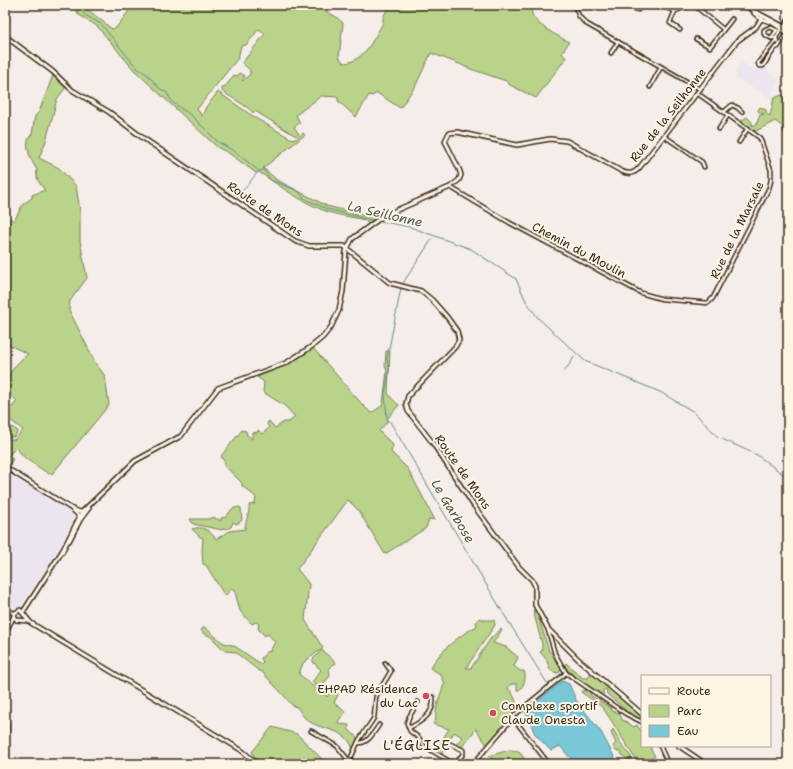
<svg xmlns="http://www.w3.org/2000/svg" width="793" height="769" viewBox="0 0 793 769" font-family="'Shantell Sans',sans-serif">
	<rect width="100%" height="100%" fill="#f5ede9"/>
	<filter id="ink" filterUnits="userSpaceOnUse"><feTurbulence type="fractalNoise" baseFrequency=".025" numOctaves="2"/><feDisplacementMap in="SourceGraphic" scale="8" xChannelSelector="R" yChannelSelector="G"/><feConvolveMatrix kernelMatrix="1 2 1 2 8 2 1 2 1" color-interpolation-filters="sRGB"/></filter>
	<g filter="url(#ink)">
		<g fill="#ece4ee">
			<path d="M741 62 756 71 759 68H767L770 74 778 78 771 98 736 78 738 75 735 73Z"/>
			<path d="M5 470 72 513 75 518 55 557 5 629Z"/>
		</g>
		<g fill="#b9d38b" stroke="#7a7e54">
			<path d="M72 5H82L112 29 116 28 133 5H313L335 16 343 23 339 57 344 63C364 62 374 38 383 23V17L390 5H533C524 21 557 35 569 42L562 53 566 58 536 98 510 85 506 81 465 67 462 65 431 53 415 87 400 108 377 93 372 96 369 95 356 117 338 101V97L321 96 296 115 300 123 294 127 299 134 296 136 255 111 253 113C251 108 228 96 222 91V87L226 86 234 75 237 76 240 73 245 76 242 80 243 81 250 74V70L242 63 265 34 259 29 246 45 241 46 238 58 197 109 202 116 206 107 218 92 257 119 290 138 296 139 303 133 305 135 263 168 277 180 327 206 374 218 368 224 365 220C353 217 340 216 328 212 303 203 281 187 259 172L256 173 230 154 217 147 134 70 97 26 79 15Z"/>
			<path d="M53 75 66 87 57 99 46 141 39 158 59 168 76 186 80 211V241L87 278 70 301 69 310 96 364 105 376 109 405 53 473 49 474 26 459 16 448 8 456 13 459 10 464H5V431L7 432 10 426 18 431 14 437H8V439L14 440 23 430 5 416V409L12 407 17 401 5 390C5 376 17 362 28 354L5 343V215L14 221 23 204 32 198V195L45 190C40 185 35 177 37 170 31 160 22 143 32 134L35 116 39 112Z"/>
			<path d="M782 95 788 99V132L784 134 783 127 775 121 756 131 749 128 741 121 747 117 752 122V125H756L760 115 764 114 759 112 758 110 760 107 766 110V113L770 116 774 98Z"/>
			<path d="M313 348 361 403 371 413 382 406 383 403 387 371 385 366 386 351H390L388 393C390 397 395 402 399 405L387 419 388 421 379 431 393 445 391 452 408 469 435 520 429 519 426 528 385 554 358 510 348 500 297 569 309 584 305 620 323 648 303 663 299 674 317 690H321L327 697 329 693 337 692 338 695 334 703 346 712 339 720 338 724 349 725 348 729 358 738 353 750C347 727 323 732 307 720 303 717 300 711 297 707L293 706C283 694 272 683 261 671H259L235 652 225 651 210 636 204 634 201 630 204 627C214 633 220 645 233 645L261 664 263 662 261 658 267 652 270 651 275 642 268 634 265 636 258 629 259 624 256 622 252 624 240 611 235 592 231 589 225 596 206 565 203 564 202 551 203 538 200 537 192 529C203 525 210 531 216 539L230 531 245 529C245 520 250 514 249 505L255 504 256 497 242 486V483L224 465 225 463 221 456 242 430 246 431 247 435 252 439V432L257 433 258 430 262 434 269 428 267 423 269 421 275 428 284 422H289L295 417 285 406 263 392 264 382 257 377 285 366Z"/>
			<path d="M239 507 241 508 242 520 237 524 233 522 231 527 226 529 223 528 222 530 193 524 190 519H208L213 517 221 521V518L226 517 232 509Z"/>
			<path d="M533 610 537 612 549 651 555 656V660L561 669 560 672 557 673 551 671 546 659 540 652 542 650V644Z"/>
			<path d="M480 618 484 620H494L495 625 466 668H471L491 638 501 629 502 630 493 643 506 647 518 657 514 666 520 671H524C527 676 524 687 519 690H517V684H511L508 688C512 693 516 698 516 705 515 716 495 736 487 745L476 729 461 748 456 745 462 737 454 732 441 755 435 751 449 729 433 724 436 719C434 712 442 689 445 682L442 680V675L430 668C442 649 457 637 477 626L476 621Z"/>
			<path d="M322 650 336 663 329 668 330 676 319 689 312 682 321 670 313 662V659Z"/>
			<path d="M566 663 583 678H588L591 673 599 677 638 712 641 716 640 720 636 719 629 712 626 713 623 711 626 710 607 694 606 689 602 691 604 693 601 696C589 685 574 679 565 666Z"/>
			<path d="M585 689 591 693 590 695 611 708 612 711 619 713 623 721H625L634 727 637 725 640 730H642V746H651V750L655 756 651 759H644L638 763 609 717 602 707 581 692 584 690 586 692Z"/>
			<path d="M272 727 297 734 323 760 320 763 321 764H261L255 758 252 752Z"/>
			<path d="M613 729 623 747 631 756V761L625 758 619 751H616L613 746 616 743 611 733Z"/>
			<path d="M509 750 519 751 528 764H498L489 756Z"/>
		</g>
		<path fill="#79c7d7" stroke="#60888d" d="M562 681 569 684 576 700 601 732 618 764H568L571 759 560 746 551 751 535 734 525 711Z"/>
		<g fill="none" stroke-linecap="round" stroke-linejoin="round">
			<g stroke="#60888d" stroke-width="1">
				<path d="M76 5 85 15 101 24 137 68 147 74 159 88 167 93 172 102 192 116 218 142 234 151 259 171 264 170 271 180 298 191 305 199 327 209 375 221"/>
				<path d="M236 199 257 173"/>
				<path d="M378 221 410 227 471 249 516 279 526 301 538 318 585 361 660 392 694 412 718 437"/>
				<path d="M403 283 432 239"/>
				<path d="M564 372 575 356"/>
				<path d="M387 418 385 394 389 370 387 359 401 288"/>
				<path d="M389 420 502 611"/>
				<path d="M722 439 757 455 788 478"/>
				<path d="M503 613 547 683"/>
			</g>
			<g stroke="#3b2a1e" stroke-width="5.5">
				<g id="minor">
					<path d="M574 5 579 16 585 23 700 89"/>
					<path d="M626 5 638 10"/>
					<path d="M658 5 675 11 693 5"/>
					<path d="M694 5 723 29"/>
					<path d="M675 11 670 23 680 30"/>
					<path d="M784 27 788 20"/>
					<path d="M771 38 764 34V30L770 27 776 30"/>
					<path d="M776 38H771L777 30"/>
					<path d="M696 39 710 47 732 19"/>
					<path d="M776 40 758 63 759 66H763L775 48 778 47 788 30"/>
					<path d="M777 41 776 38 781 28"/>
					<path d="M611 53 618 42"/>
					<path d="M650 87 661 67"/>
					<path d="M724 112 732 105 738 108 742 112"/>
					<path d="M719 129 728 115"/>
					<path d="M664 136 702 162 704 167"/>
					<path d="M739 142 748 128"/>
					<path d="M450 187 510 223 641 293 662 299 708 303 713 298 769 188 771 180V170L760 138 697 93"/>
					<path d="M5 606 14 614"/>
					<path d="M548 630 555 654 566 673"/>
					<path d="M566 673 626 714 642 722"/>
					<path d="M418 702 409 717 407 723 410 731 419 738 424 746 454 764"/>
					<path d="M5 711 7 726 5 745"/>
					<path d="M513 718 549 764"/>
					<path d="M409 728C421 722 435 714 433 697"/>
					<path d="M311 731 337 746 349 761"/>
					<path d="M358 743C368 744 374 732 379 725"/>
					<path d="M450 744 463 750V754L455 764"/>
					<path d="M660 746 668 764"/>
					<path d="M348 764 359 740 374 718 376 696 391 671 385 663"/>
					<path d="M473 764 517 713 566 673"/>
				</g>
			</g>
			<g stroke="#3b2a1e" stroke-width="6">
				<g id="tertiary">
					<path d="M743 5 788 29"/>
					<path d="M754 13 761 19 771 22 788 33"/>
					<path d="M5 36 52 71 72 90 109 112 143 138 295 241 309 246H344L390 283 421 291 432 300 447 317 457 331 459 340 455 347 408 396 406 404 408 411 432 442 474 506 519 567 532 580 535 586V605L548 629 578 659 642 714"/>
					<path d="M5 467 72 509 80 517"/>
					<path d="M72 509 83 513"/>
					<path d="M69 541 80 520 89 508"/>
					<path d="M62 552 82 512 135 461 181 436 218 388 286 363 311 347 323 337 331 327 339 310 343 291 346 251 352 239 383 216 450 187 459 180 461 175 459 169 445 141 449 133 457 132 517 145 550 139 567 141 621 171C629 175 634 174 640 167L737 41 756 27 763 16"/>
					<path d="M23 612 63 550"/>
					<path d="M17 620 14 616 15 613 20 610 31 623 241 750 258 764"/>
					<path d="M17 620 28 621"/>
					<path d="M5 633 14 616"/>
					<path d="M679 746 706 764"/>
				</g>
			</g>
			<use href="#minor" stroke="#fcf5e5" stroke-width="2.5"/>
			<use href="#tertiary" stroke="#fcf5e5" stroke-width="3"/>
		</g>
	</g>
	<g fill="#d1495b" stroke="#fcf5e5" stroke-width="1.5">
		<circle cx="426" cy="696" r="4"/>
		<circle cx="493" cy="713" r="4"/>
	</g>
	<g text-anchor="middle" dominant-baseline="central" stroke-width="4" stroke-linejoin="round" paint-order="stroke">
		<g font-size="12" fill="#3b2a1e" stroke="#fcf5e5">
			<text transform="translate(668 115) rotate(-52)">Rue de la Seilhonne</text>
			<text transform="translate(265 209) rotate(34)">Route de Mons</text>
			<text transform="translate(737 230) rotate(-64)">Rue de la Marsale</text>
			<text transform="translate(579 250) rotate(28)">Chemin du Moulin</text>
			<text transform="translate(463 472) rotate(55)">Route de Mons</text>
		</g>
		<g font-size="12" fill="#3b2a1e" stroke="#fcf5e5" text-anchor="end">
			<text x="418" y="689">EHPAD Résidence<tspan x="418" dy="14">du Lac</tspan></text>
			<text x="501" y="706" text-anchor="start">Complexe sportif<tspan x="501" dy="14">Claude Onesta</tspan></text>
		</g>
		<g font-size="13" font-style="italic" fill="#4e5956" stroke="#fcf5e5">
			<text transform="translate(385 214) rotate(13)">La Seillonne</text>
			<text transform="translate(453 511) rotate(59)">Le Garbose</text>
		</g>
		<g font-size="14" letter-spacing="1" fill="#3b2a1e" stroke="#fcf5e5">
			<text x="417" y="745">L'ÉGLISE</text>
		</g>
	</g>
	<rect width="793" height="769" fill="none" stroke="#fcf5e5" stroke-width="20"/>
	<rect x="10" y="10" width="773" height="749" fill="none" stroke="#3b2a1e" stroke-width="1.5" filter="url(#ink)"/>
	<rect x="641" y="675" width="130" height="72" fill="#fcf5e5" stroke="#afa495"/>
	<rect x="649" y="688" width="20" height="6" fill="#fcf5e5" stroke="#afa495"/>
	<text x="677" y="695" font-size="12" fill="#3b2a1e">Route</text>
	<rect x="649" y="705" width="20" height="12" fill="#b9d38b" stroke="#afa495"/>
	<text x="677" y="715" font-size="12" fill="#3b2a1e">Parc</text>
	<rect x="649" y="725" width="20" height="12" fill="#79c7d7" stroke="#afa495"/>
	<text x="677" y="735" font-size="12" fill="#3b2a1e">Eau</text>
</svg>
